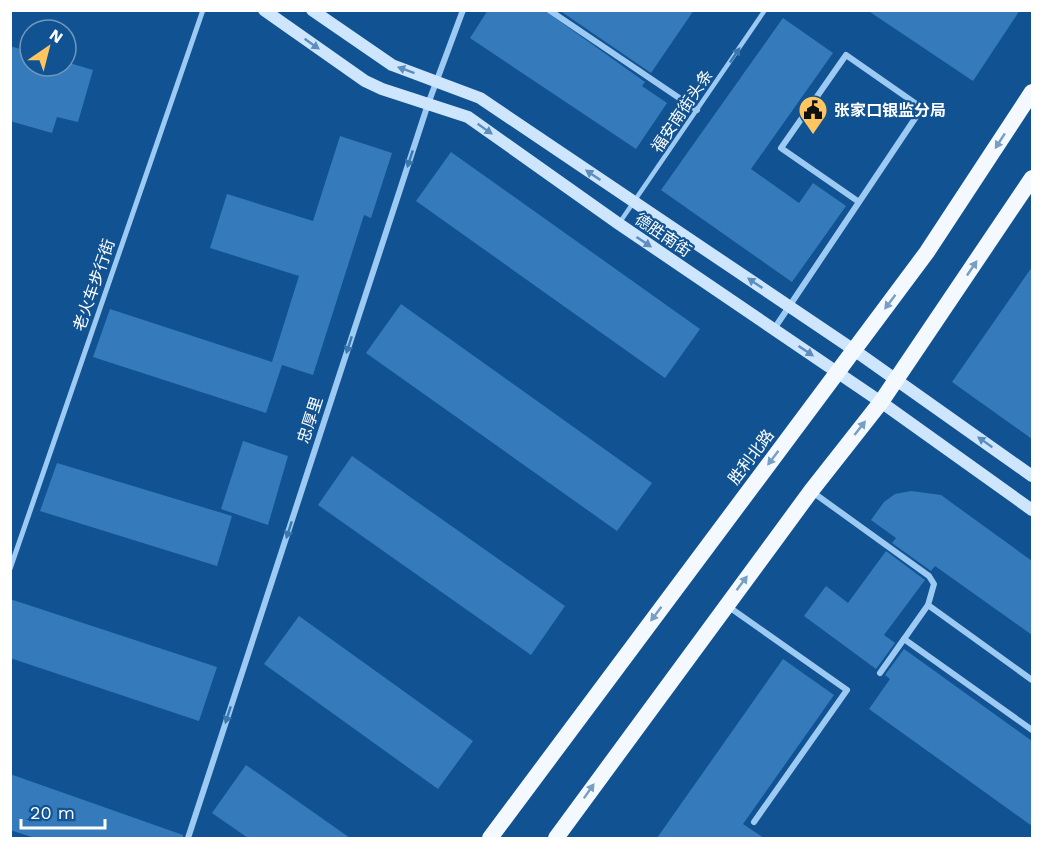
<svg xmlns="http://www.w3.org/2000/svg" width="1043" height="849" viewBox="0 0 1043 849" font-family="'Work Sans','Noto Sans SC',sans-serif">
	<rect width="100%" height="100%" fill="#115392"/>
	<g fill="#357aba">
		<path d="M488 10H544L645 82 642 86 667 103 636 149 470 38Z"/>
		<path d="M559 10H694L651 73Z"/>
		<path d="M867 10H1020L973 81Z"/>
		<path d="M783 18 833 53 751 169 799 203 813 183 846 206 792 282 661 190Z"/>
		<path d="M10 46 30 52V66H66V62L93 70 78 122 57 117 52 133 10 121Z"/>
		<path d="M340 136 392 153 371 218 364 215 313 375 273 362 282 365 266 413 93 357 110 309 272 362 299 276 210 248 227 194 313 221Z"/>
		<path d="M451 152 700 329 665 378 416 201Z"/>
		<path d="M1032 267V439L952 382Z"/>
		<path d="M401 304 652 483 617 531 366 353Z"/>
		<path d="M243 441 288 456 268 525 221 509Z"/>
		<path d="M352 456 565 606 531 655 318 505Z"/>
		<path d="M57 463 232 516 217 566 40 511Z"/>
		<path d="M911 491 941 495 1032 561V635L935 566 931 571 892 543 896 538 871 520 884 502 895 494Z"/>
		<path d="M886 551 925 580 884 635 895 643 876 669 804 616 826 586 848 603Z"/>
		<path d="M10 599 217 667 199 721 10 658Z"/>
		<path d="M299 616 473 741 438 789 264 664Z"/>
		<path d="M904 649 1032 741V826L869 709 890 679 885 675Z"/>
		<path d="M783 659 834 695 743 824 764 838H657Z"/>
		<path d="M246 765 350 838H248L212 813Z"/>
		<path d="M10 774 183 835V838H35L10 830Z"/>
	</g>
	<g fill="none" stroke-linecap="round" stroke-linejoin="round">
		<path stroke="#9dcaf3" stroke-width="4.5" d="M620 222 765 10"/>
		<path stroke="#9dcaf3" stroke-width="5" d="M10 569 203 10"/>
		<g stroke="#9dcaf3" stroke-width="6">
			<path d="M549 10 697 110"/>
			<path d="M774 329C823 255 873 182 922 108L846 55 781 148 859 202"/>
			<path d="M811 491 929 576 934 584 928 605 1032 680"/>
			<path d="M729 607 847 690 754 822"/>
			<path d="M904 639 1032 730"/>
			<path d="M880 673 928 605"/>
			<path d="M188 838 428 104 463 10"/>
		</g>
		<g stroke="#cde5fd" stroke-width="12">
			<path d="M264 10 365 81 382 89 468 117 619 224 881 402 1032 510"/>
			<path d="M312 10 392 65 480 98 854 350 1032 476"/>
		</g>
		<g stroke="#f4f9ff" stroke-width="16">
			<path d="M490 838 927 252 1032 92"/>
			<path d="M556 838 811 491 881 402 1032 178"/>
		</g>
	</g>
	<defs><path id="oneway-solid" d="M-6-.8H1V-3.2L6.5 0L1 3.2V.8H-6Z" transform="scale(1.5)"/></defs>
	<g fill="#5c8dbd">
		<use href="#oneway-solid" transform="translate(312 44) rotate(35)"/>
		<use href="#oneway-solid" transform="translate(406 70) rotate(-160)"/>
		<use href="#oneway-solid" transform="translate(485 129) rotate(35)"/>
		<use href="#oneway-solid" transform="translate(593 175) rotate(-146)"/>
		<use href="#oneway-solid" transform="translate(644 242) rotate(34)"/>
		<use href="#oneway-solid" transform="translate(755 283) rotate(-146)"/>
		<use href="#oneway-solid" transform="translate(806 351) rotate(34)"/>
		<use href="#oneway-solid" transform="translate(985 442) rotate(-145)"/>
	</g>
	<g fill="#3b77af">
		<use href="#oneway-solid" transform="translate(735 55) rotate(-56)"/>
		<use href="#oneway-solid" transform="translate(410 159) rotate(108)"/>
		<use href="#oneway-solid" transform="translate(349 345) rotate(108)"/>
		<use href="#oneway-solid" transform="translate(289 530) rotate(108)"/>
		<use href="#oneway-solid" transform="translate(228 715) rotate(108)"/>
	</g>
	<g fill="#779ec3">
		<use href="#oneway-solid" transform="translate(1000 141) rotate(123)"/>
		<use href="#oneway-solid" transform="translate(972 268) rotate(-56)"/>
		<use href="#oneway-solid" transform="translate(890 302) rotate(127)"/>
		<use href="#oneway-solid" transform="translate(860 428) rotate(-52)"/>
		<use href="#oneway-solid" transform="translate(773 458) rotate(127)"/>
		<use href="#oneway-solid" transform="translate(742 583) rotate(-53)"/>
		<use href="#oneway-solid" transform="translate(656 614) rotate(127)"/>
		<use href="#oneway-solid" transform="translate(589 791) rotate(-55)"/>
	</g>
	<defs>
		<g id="civic-pin" transform="scale(1.5)"><path d="M0 17L-7.5 6A9.5 9.5 0 1 1 7.5 6Z" fill="#ffc55f" stroke="#115392"/><path d="M-.6-6.5H3V-4.5H.6V-3L4-1V1h2V6H-6V1h2V-1L-.6-3ZM-1.2 2.5V6h2.4V2.5Z" fill="#111"/></g>
	</defs>
	<g fill-rule="evenodd">
		<use href="#civic-pin" x="813" y="110"/>
	</g>
	<g text-anchor="middle" dominant-baseline="central" stroke-width="4.5" stroke-linejoin="round" paint-order="stroke">
		<g font-size="16" font-weight="bold" fill="#fff" stroke="#115392" text-anchor="start">
			<text x="834" y="110">张家口银监分局</text>
		</g>
		<g font-size="16" fill="#fff" stroke="#115392">
			<text transform="translate(682 111) rotate(-56)">福安南街头条</text>
			<text transform="translate(663 235) rotate(34)">德胜南街</text>
			<text transform="translate(94 285) rotate(-71)">老火车步行街</text>
			<text transform="translate(310 420) rotate(-72)">忠厚里</text>
			<text transform="translate(751 457) rotate(-53)">胜利北路</text>
		</g>
	</g>
	<rect width="1043" height="849" fill="none" stroke="#ffffff" stroke-width="24"/>
	<g transform="translate(48 48) rotate(35)"><circle r="28" fill="#115392" stroke="#7098be" stroke-width="1.5"/>
	<path d="M0-4.5L10 22L0 15L-10 22Z" fill="#ffc55f"/>
	<text y="-9" font-size="16" font-weight="bold" text-anchor="middle" fill="#ffffff">N</text>
	</g>
	<path d="M21 819v9h84v-9" fill="none" stroke="#ffffff" stroke-width="3"/>
	<text x="30" y="819" font-size="18" fill="#ffffff" stroke="#115392" stroke-width="4.5" paint-order="stroke">20 m</text>
</svg>
